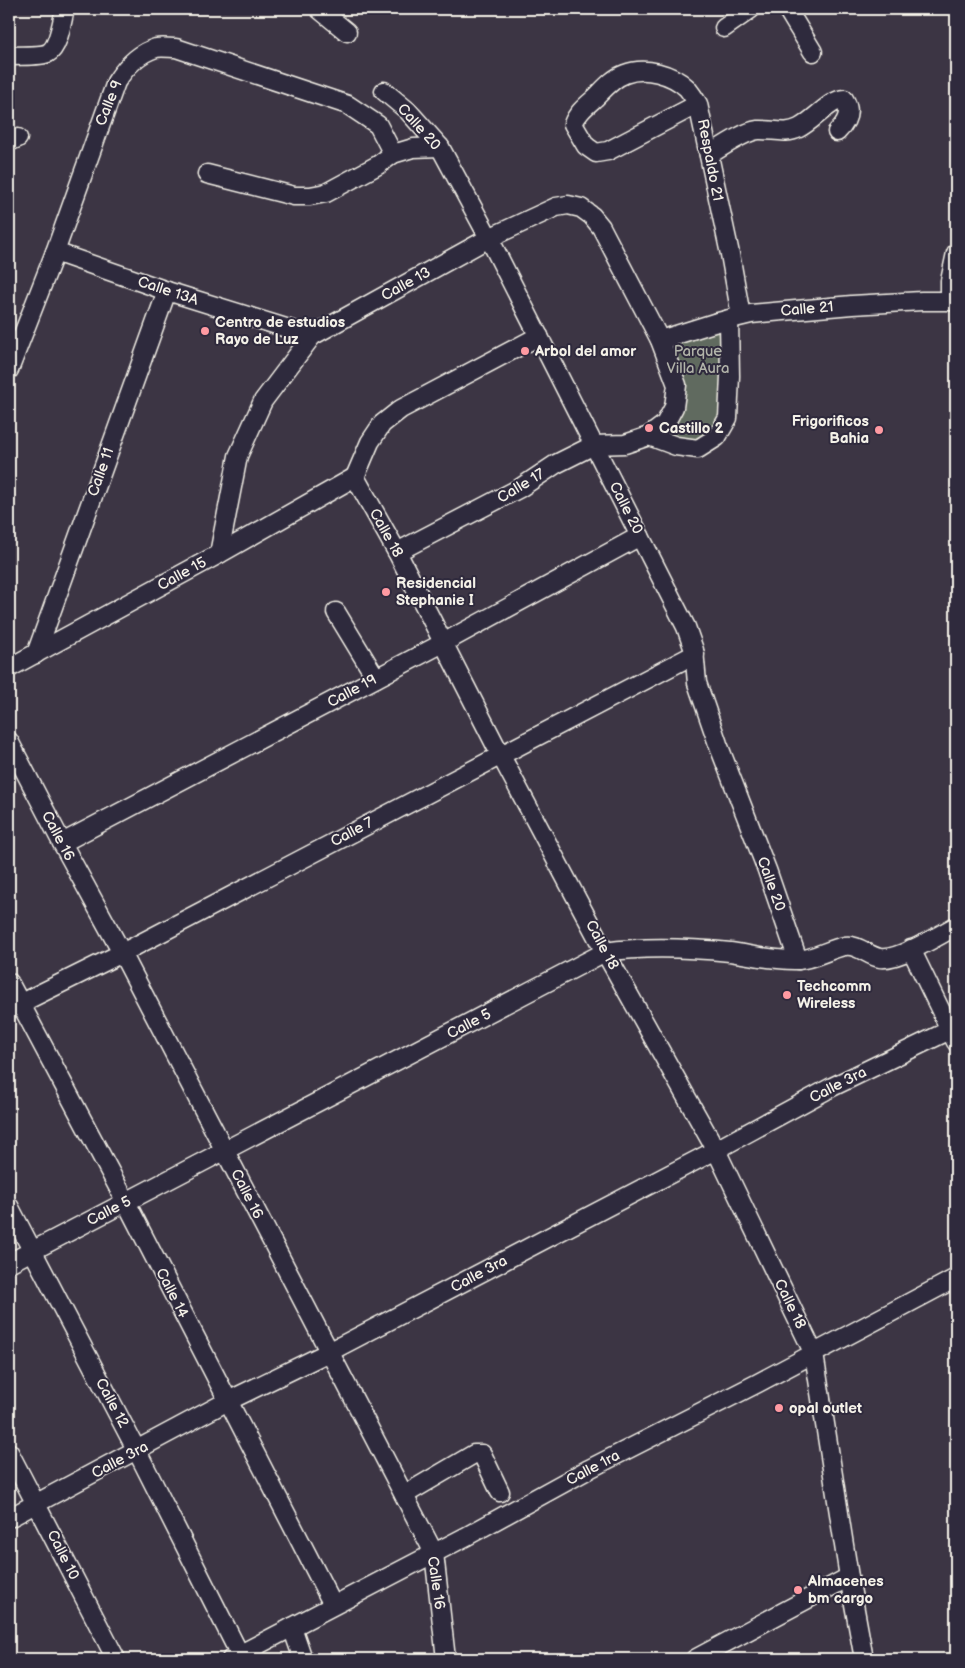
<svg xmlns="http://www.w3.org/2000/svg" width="965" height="1668" viewBox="0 0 965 1668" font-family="'Balsamiq Sans',sans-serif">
	<rect width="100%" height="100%" fill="#3c3544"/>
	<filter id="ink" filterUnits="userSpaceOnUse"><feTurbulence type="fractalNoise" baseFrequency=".02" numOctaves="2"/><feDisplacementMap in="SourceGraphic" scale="10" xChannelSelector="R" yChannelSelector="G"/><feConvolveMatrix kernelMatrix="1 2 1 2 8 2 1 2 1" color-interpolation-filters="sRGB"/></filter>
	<g filter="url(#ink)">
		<path fill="#616a5e" stroke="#aaaea3" d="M718 325C721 352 733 410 714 433 711 437 703 440 698 443L661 435 679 412 663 345Z"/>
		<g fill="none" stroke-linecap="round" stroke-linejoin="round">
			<path stroke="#8e9ca1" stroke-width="4.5" d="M224 9H225"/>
			<g stroke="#f4f1e8" stroke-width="21">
				<g id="minor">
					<path d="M319 9 347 32"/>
					<path d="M787 9 813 52"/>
					<path d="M724 28 751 9"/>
					<path d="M9 56C19 55 40 57 48 53 59 47 62 20 65 9"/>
					<path d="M384 91 408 111 440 147 489 238 686 627 694 650 697 683 718 744 767 870 798 960"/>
					<path d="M698 104 608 151 596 153 586 146 573 124C577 113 586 106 595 98 604 89 613 78 625 74 645 66 672 74 687 88 691 93 695 99 698 104L730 254 741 316"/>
					<path d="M9 142 18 138"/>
					<path d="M709 155C722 147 743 132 758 130 772 129 786 135 799 128 812 122 831 99 844 99 852 112 847 122 837 132"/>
					<path d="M207 174 294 196H310L326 193 378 165 393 154 413 148 440 147"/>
					<path d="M55 252 167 291 312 336"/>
					<path d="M950 301V281L956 253"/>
					<path d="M660 340 714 323 751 314 852 305 922 301H956"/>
					<path d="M9 370 55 252 116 82C125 68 139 53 156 48 161 47 170 48 176 48L348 105 378 125 393 154"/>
					<path d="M649 436 676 446 698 449 717 437 728 418 730 376 729 319"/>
					<path d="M355 477 397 552 500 754 605 952 716 1150 814 1354 849 1577 864 1659"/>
					<path d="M355 477 370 442 382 424 401 409 539 336"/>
					<path d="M219 554 238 456 263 401 312 336 489 238 556 207 568 205 581 208 592 216 601 227 660 340 677 385 674 407 665 424 649 436 625 444 594 445 556 464 520 488 397 552"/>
					<path d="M336 612 376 678"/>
					<path d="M36 654 167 291"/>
					<path d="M9 668 219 554 355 477"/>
					<path d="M9 741 62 843 122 953 434 1553 446 1659"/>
					<path d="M62 843 443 643 640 536"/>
					<path d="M911 949 956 1042"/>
					<path d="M9 982 126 1202 333 1605"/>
					<path d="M9 1009 122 953 695 654"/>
					<path d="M9 1206 137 1451 240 1655"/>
					<path d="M9 1263 605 952C646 946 689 948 730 952 752 955 775 961 798 960 814 959 829 949 845 946 858 944 868 956 880 958 897 961 940 935 956 926"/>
					<path d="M9 1452 116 1659"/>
					<path d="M404 1495 474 1454H482L500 1492"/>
					<path d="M9 1518 228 1401 329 1352 716 1150 832 1087 950 1030"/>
					<path d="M292 1627 303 1659"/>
					<path d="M231 1659 467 1536 589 1469 758 1383 956 1278"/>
					<path d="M695 1659 849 1577"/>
				</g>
			</g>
			<use href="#minor" stroke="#2f2a3d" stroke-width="18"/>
		</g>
	</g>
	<g fill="#ff9aa2" stroke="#2f2a3d" stroke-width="2">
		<circle cx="205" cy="331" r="5"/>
		<circle cx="525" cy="351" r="5"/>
		<circle cx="649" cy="428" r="5"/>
		<circle cx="879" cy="430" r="5"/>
		<circle cx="386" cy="592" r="5"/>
		<circle cx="787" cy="995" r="5"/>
		<circle cx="779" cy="1408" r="5"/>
		<circle cx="798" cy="1590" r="5"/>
	</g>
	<g text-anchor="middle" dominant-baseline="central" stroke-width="4" stroke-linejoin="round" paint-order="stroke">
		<g font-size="15" fill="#f4f1e8" stroke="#2f2a3d">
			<text transform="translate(109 103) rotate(-68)">Calle 9</text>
			<text transform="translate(419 127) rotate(48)">Calle 20</text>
			<text transform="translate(710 160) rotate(79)">Respaldo 21</text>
			<text transform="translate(406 284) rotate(-29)">Calle 13</text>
			<text transform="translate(168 291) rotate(18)">Calle 13A</text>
			<text transform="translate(807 309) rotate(-5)">Calle 21</text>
			<text transform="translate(101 472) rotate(-70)">Calle 11</text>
			<text transform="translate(521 486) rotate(-31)">Calle 17</text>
			<text transform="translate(626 508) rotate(63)">Calle 20</text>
			<text transform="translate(386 533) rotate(61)">Calle 18</text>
			<text transform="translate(182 574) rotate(-29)">Calle 15</text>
			<text transform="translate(352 691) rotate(-28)">Calle 19</text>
			<text transform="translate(352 832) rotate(-28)">Calle 7</text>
			<text transform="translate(58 836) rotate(62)">Calle 16</text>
			<text transform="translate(771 884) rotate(70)">Calle 20</text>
			<text transform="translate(602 945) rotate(62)">Calle 18</text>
			<text transform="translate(469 1024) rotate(-28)">Calle 5</text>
			<text transform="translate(838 1085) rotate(-27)">Calle 3ra</text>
			<text transform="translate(247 1194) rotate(63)">Calle 16</text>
			<text transform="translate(109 1211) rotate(-27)">Calle 5</text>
			<text transform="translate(479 1274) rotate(-28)">Calle 3ra</text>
			<text transform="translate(172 1293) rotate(63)">Calle 14</text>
			<text transform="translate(790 1304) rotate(64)">Calle 18</text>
			<text transform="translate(112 1403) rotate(62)">Calle 12</text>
			<text transform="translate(120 1460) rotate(-28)">Calle 3ra</text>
			<text transform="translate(593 1468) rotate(-28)">Calle 1ra</text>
			<text transform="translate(63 1555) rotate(63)">Calle 10</text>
			<text transform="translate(436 1583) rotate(82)">Calle 16</text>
		</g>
		<g font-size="15" font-weight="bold" fill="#f4f1e8" stroke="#2f2a3d" text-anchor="start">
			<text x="215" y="322">Centro de estudios<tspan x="215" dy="17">Rayo de Luz</tspan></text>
			<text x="535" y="351">Arbol del amor</text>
			<text x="869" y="421" text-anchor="end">Frigorificos<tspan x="869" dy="17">Bahia</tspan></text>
			<text x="659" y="428">Castillo 2</text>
			<text x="396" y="583">Residencial<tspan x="396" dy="17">Stephanie I</tspan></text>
			<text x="797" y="986">Techcomm<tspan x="797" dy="17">Wireless</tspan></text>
			<text x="789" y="1408">opal outlet</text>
			<text x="808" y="1581">Almacenes<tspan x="808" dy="17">bm cargo</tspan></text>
		</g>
		<g font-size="15" fill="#b2b4aa" stroke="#2f2a3d">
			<text x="698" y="351">Parque<tspan x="698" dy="17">Villa Aura</tspan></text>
		</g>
	</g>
	<rect width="965" height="1668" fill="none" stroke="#2f2a3d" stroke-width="30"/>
	<rect x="15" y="15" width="935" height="1638" fill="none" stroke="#f4f1e8" stroke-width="2" filter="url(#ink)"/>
</svg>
